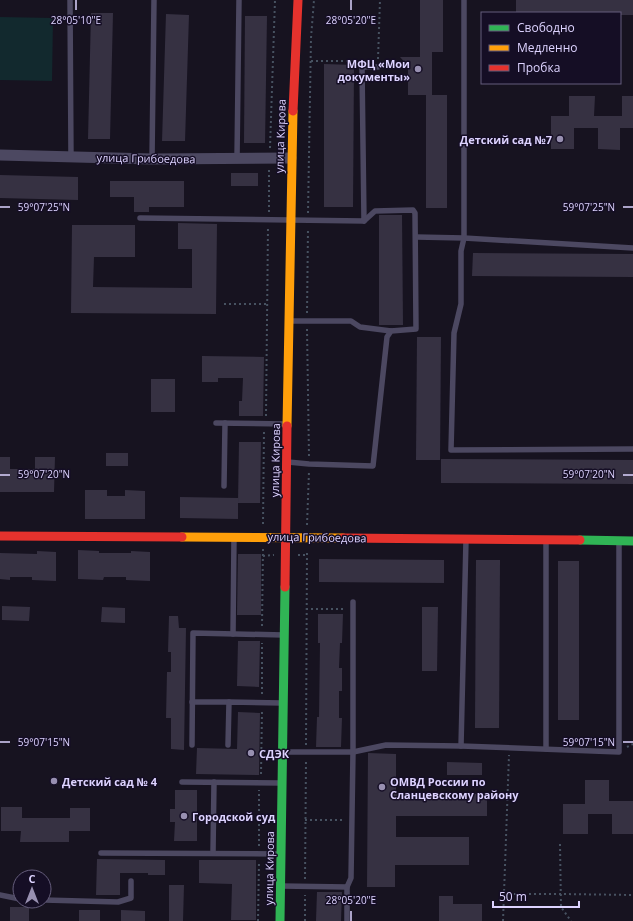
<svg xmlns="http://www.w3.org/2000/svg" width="633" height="921" viewBox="0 0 633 921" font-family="'Open Sans',sans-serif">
	<rect width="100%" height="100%" fill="#171320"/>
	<path fill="#12292e" d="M0 17 53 18 52 81 0 80Z"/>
	<g fill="#363142">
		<path d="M420 0H443V52H432V95H447V208H426V95H408V66L400 57H420Z"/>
		<path d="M516 0H633V15H620V13H516Z"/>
		<path d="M91 13H113L110 139H88Z"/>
		<path d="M166 14 189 15 185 141H162Z"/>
		<path d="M245 16H267L265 143H244Z"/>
		<path d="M324 64 354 65 353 207H324Z"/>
		<path d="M569 96H595L594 116H622V96H633V128H620V150L598 149V128H574V149H551V116H569Z"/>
		<rect x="231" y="173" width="27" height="13"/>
		<path d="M0 175 78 177V200L0 198Z"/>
		<path d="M110 181H184V207H149V212H134V197H110Z"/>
		<path d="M379 215H402L403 325H379Z"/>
		<path d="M178 223 217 224 216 314 71 313 72 225H135V257H94L93 287 192 288V249H178Z"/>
		<path d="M473 253 633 254V277L472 276Z"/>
		<path d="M417 337H441L440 460H416Z"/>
		<path d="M202 356 264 357 263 416H239V401H242L243 378H218V382H202Z"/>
		<rect x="151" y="379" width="24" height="33"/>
		<path d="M239 442H261L260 503H238Z"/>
		<rect x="106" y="453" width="22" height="13"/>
		<path d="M0 457H10V469H35V457H55L54 492H0Z"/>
		<path d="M441 459 633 460V484L441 483Z"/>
		<path d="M85 490H107V496H125V490L145 491V519H85Z"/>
		<path d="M180 497 238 498V519L180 518Z"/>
		<path d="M78 550 99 551V553H131V551L150 552V581L126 580V577H104L103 580 78 579Z"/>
		<path d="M37 551 56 552V581L32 580V577H10V580L0 579V553L37 554Z"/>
		<path d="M238 554H261V615H237Z"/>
		<path d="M319 559 444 560V583L319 582Z"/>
		<path d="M476 560H500L499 728H475Z"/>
		<rect x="558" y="561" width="21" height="159"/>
		<path d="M2 606 30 607 29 621 2 620Z"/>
		<path d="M102 607 125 608V623L101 622Z"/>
		<path d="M422 607H438L437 671H422Z"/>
		<path d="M318 614H343L342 643H340L339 668H342V691H339V718H342L341 747H316L317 717H319L320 643H318Z"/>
		<path d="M169 616H178L179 628H186L184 750 171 749V718H166L167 672H171V652H168Z"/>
		<path d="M238 641H260L259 687 237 686Z"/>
		<path d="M238 712 260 713 259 775 196 774 197 748 237 749Z"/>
		<path d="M368 753 396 754V793L487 794V816H396V837H469V865H395V887H367Z"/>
		<path d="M447 762 482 763V775H447Z"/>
		<path d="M585 780H609V801H633V834H612V814H588V834H563V804H585Z"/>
		<path d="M175 790H197V841H174L175 822H170V809H175Z"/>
		<path d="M1 807H22V818H70V808H90V831H69V842H20L21 831H1Z"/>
		<path d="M97 859 165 860V875H148V873H120V895H96Z"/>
		<path d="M199 860H256V920H231L232 884 199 883Z"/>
		<path d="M169 885H184L183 921H169Z"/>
		<path d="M317 892H342L341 921H316Z"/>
		<path d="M439 896H453V904H482V921H439Z"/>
		<rect x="10" y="907" width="19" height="14"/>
		<rect x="79" y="910" width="21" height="11"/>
		<path d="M121 910 145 911V921H121Z"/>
	</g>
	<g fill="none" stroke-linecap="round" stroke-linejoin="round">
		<g stroke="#475261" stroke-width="2" stroke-dasharray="2 3" stroke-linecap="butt">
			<path d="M378 59 380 0"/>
			<path d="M311 61H355L357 63"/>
			<path d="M270 148 275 0"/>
			<path d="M269 212V169"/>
			<path d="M308 213 311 38 314 0"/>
			<path d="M224 304H267"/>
			<path d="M307 313 308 229"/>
			<path d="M307 329 309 457"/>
			<path d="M266 416 268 227"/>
			<path d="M263 524 264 431"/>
			<path d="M307 525 309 471"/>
			<path d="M298 555H307"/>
			<path d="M263 556 274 555"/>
			<path d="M306 609H345"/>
			<path d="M262 626 263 549"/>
			<path d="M262 694V643"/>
			<path d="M306 745 307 551"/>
			<path d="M627 747 633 744"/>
			<path d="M261 774 262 711"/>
			<path d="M305 820H344"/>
			<path d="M560 844 561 907 571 921"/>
			<path d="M259 846V790"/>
			<path d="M305 879 306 759"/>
			<path d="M504 894H561L633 895"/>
			<path d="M258 921 259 862"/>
			<path d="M305 921V895"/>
			<path d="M503 921 509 755"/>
		</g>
		<g stroke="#4c4861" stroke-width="5.5">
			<path d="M70 0 71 157"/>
			<path d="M464 0V238L461 251V304L454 333 451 450 633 449"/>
			<path d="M237 158 239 0"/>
			<path d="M152 159 154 0"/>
			<path d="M140 218 364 221 362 67H378"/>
			<path d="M416 237 464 238 633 248"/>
			<path d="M290 321H351L360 327 391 331"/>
			<path d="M216 423 286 424"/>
			<path d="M288 462 309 464 373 466 387 337 391 331 416 329 415 213 413 210 375 211 364 221"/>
			<path d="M224 486 225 423"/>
			<path d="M233 634 234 537"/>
			<path d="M192 702H229"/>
			<path d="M192 745 193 633 283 635"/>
			<path d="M228 745 229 702 282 703"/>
			<path d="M461 746 466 540"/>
			<path d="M546 749V541"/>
			<path d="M283 752H353L386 745 461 746 619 752V541"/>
			<path d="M182 782 281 783"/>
			<path d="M101 853 280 854"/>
			<path d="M213 853 214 782"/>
			<path d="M281 886 347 887"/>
			<path d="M0 895 20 899"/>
			<path d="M44 900 118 902 131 898V881"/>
			<path d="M347 921V887L351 878 353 752V602"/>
		</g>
		<path stroke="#4c4861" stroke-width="11" d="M0 155 152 159 291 158"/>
		<g stroke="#30b455" stroke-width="9">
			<path d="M580 540 633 541"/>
			<path d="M280 921 285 587"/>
		</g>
		<g stroke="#ff9f0a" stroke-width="9">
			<path d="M287 426 293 111"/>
			<path d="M182 537 343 538"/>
		</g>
		<g stroke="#e5322d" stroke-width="9">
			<path d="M293 111 298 0"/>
			<path d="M0 536 182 537"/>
			<path d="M343 538 580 540"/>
			<path d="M285 587 287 426"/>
		</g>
	</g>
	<path fill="none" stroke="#ddd3ff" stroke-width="1.5" d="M76 0V10M351 0V10M0 207H10M623 207H633M0 475H10M623 475H633M0 742H10M623 742H633M351 911V921"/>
	<g fill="#9890b1" stroke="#150e25" stroke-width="1.5">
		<circle cx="418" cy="69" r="4"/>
		<circle cx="560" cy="139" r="4"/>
		<circle cx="251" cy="753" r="4"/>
		<circle cx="54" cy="781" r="4"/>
		<circle cx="382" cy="787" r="4"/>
		<circle cx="184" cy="816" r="4"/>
	</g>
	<g text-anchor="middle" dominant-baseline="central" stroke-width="3" stroke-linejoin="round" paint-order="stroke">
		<g font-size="11" font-weight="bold" fill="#ddd3ff" stroke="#150e25" text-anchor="start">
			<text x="410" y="63" text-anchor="end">МФЦ «Мои<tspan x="410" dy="13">документы»</tspan></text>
			<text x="552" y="139" text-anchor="end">Детский сад №7</text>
			<text x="259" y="753">СДЭК</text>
			<text x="62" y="781">Детский сад № 4</text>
			<text x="390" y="781">ОМВД России по<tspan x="390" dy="13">Сланцевскому району</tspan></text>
			<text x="192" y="816">Городской суд</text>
		</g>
		<g font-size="11" fill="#ddd3ff" stroke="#150e25">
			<text transform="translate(280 136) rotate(-88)">улица Кирова</text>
			<text transform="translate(146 158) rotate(1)">улица Грибоедова</text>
			<text transform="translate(275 460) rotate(-89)">улица Кирова</text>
			<text transform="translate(317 537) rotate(1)">улица Грибоедова</text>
			<text transform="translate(269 868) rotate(-89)">улица Кирова</text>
		</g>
	</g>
	<g font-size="10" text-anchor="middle" fill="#ddd3ff" stroke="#150e25" stroke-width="3" stroke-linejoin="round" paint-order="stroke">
		<text x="76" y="24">28°05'10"E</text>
		<text x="351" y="24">28°05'20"E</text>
		<text x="44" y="211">59°07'25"N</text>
		<text x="589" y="211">59°07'25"N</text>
		<text x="44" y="478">59°07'20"N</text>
		<text x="589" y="478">59°07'20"N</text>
		<text x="44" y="746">59°07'15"N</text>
		<text x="589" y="746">59°07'15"N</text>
		<text x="351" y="904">28°05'20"E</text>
	</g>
	<rect x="481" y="12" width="140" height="72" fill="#150e25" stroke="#655d7c"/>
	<rect x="489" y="25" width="20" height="6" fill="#30b455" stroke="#655d7c"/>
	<text x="517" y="32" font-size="12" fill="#ddd3ff">Свободно</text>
	<rect x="489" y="45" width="20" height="6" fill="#ff9f0a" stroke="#655d7c"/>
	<text x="517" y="52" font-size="12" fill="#ddd3ff">Медленно</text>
	<rect x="489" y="65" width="20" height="6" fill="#e5322d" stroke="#655d7c"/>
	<text x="517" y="72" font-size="12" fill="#ddd3ff">Пробка</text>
	<g transform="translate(32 889)"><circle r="19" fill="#150e25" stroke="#655d7c"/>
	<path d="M0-3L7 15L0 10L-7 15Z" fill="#9890b1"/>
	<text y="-6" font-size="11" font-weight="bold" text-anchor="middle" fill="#ddd3ff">С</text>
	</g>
	<path d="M493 901v6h86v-6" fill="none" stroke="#ddd3ff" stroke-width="2"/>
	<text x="499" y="901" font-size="12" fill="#ddd3ff" stroke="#150e25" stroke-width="3" paint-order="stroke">50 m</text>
</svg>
